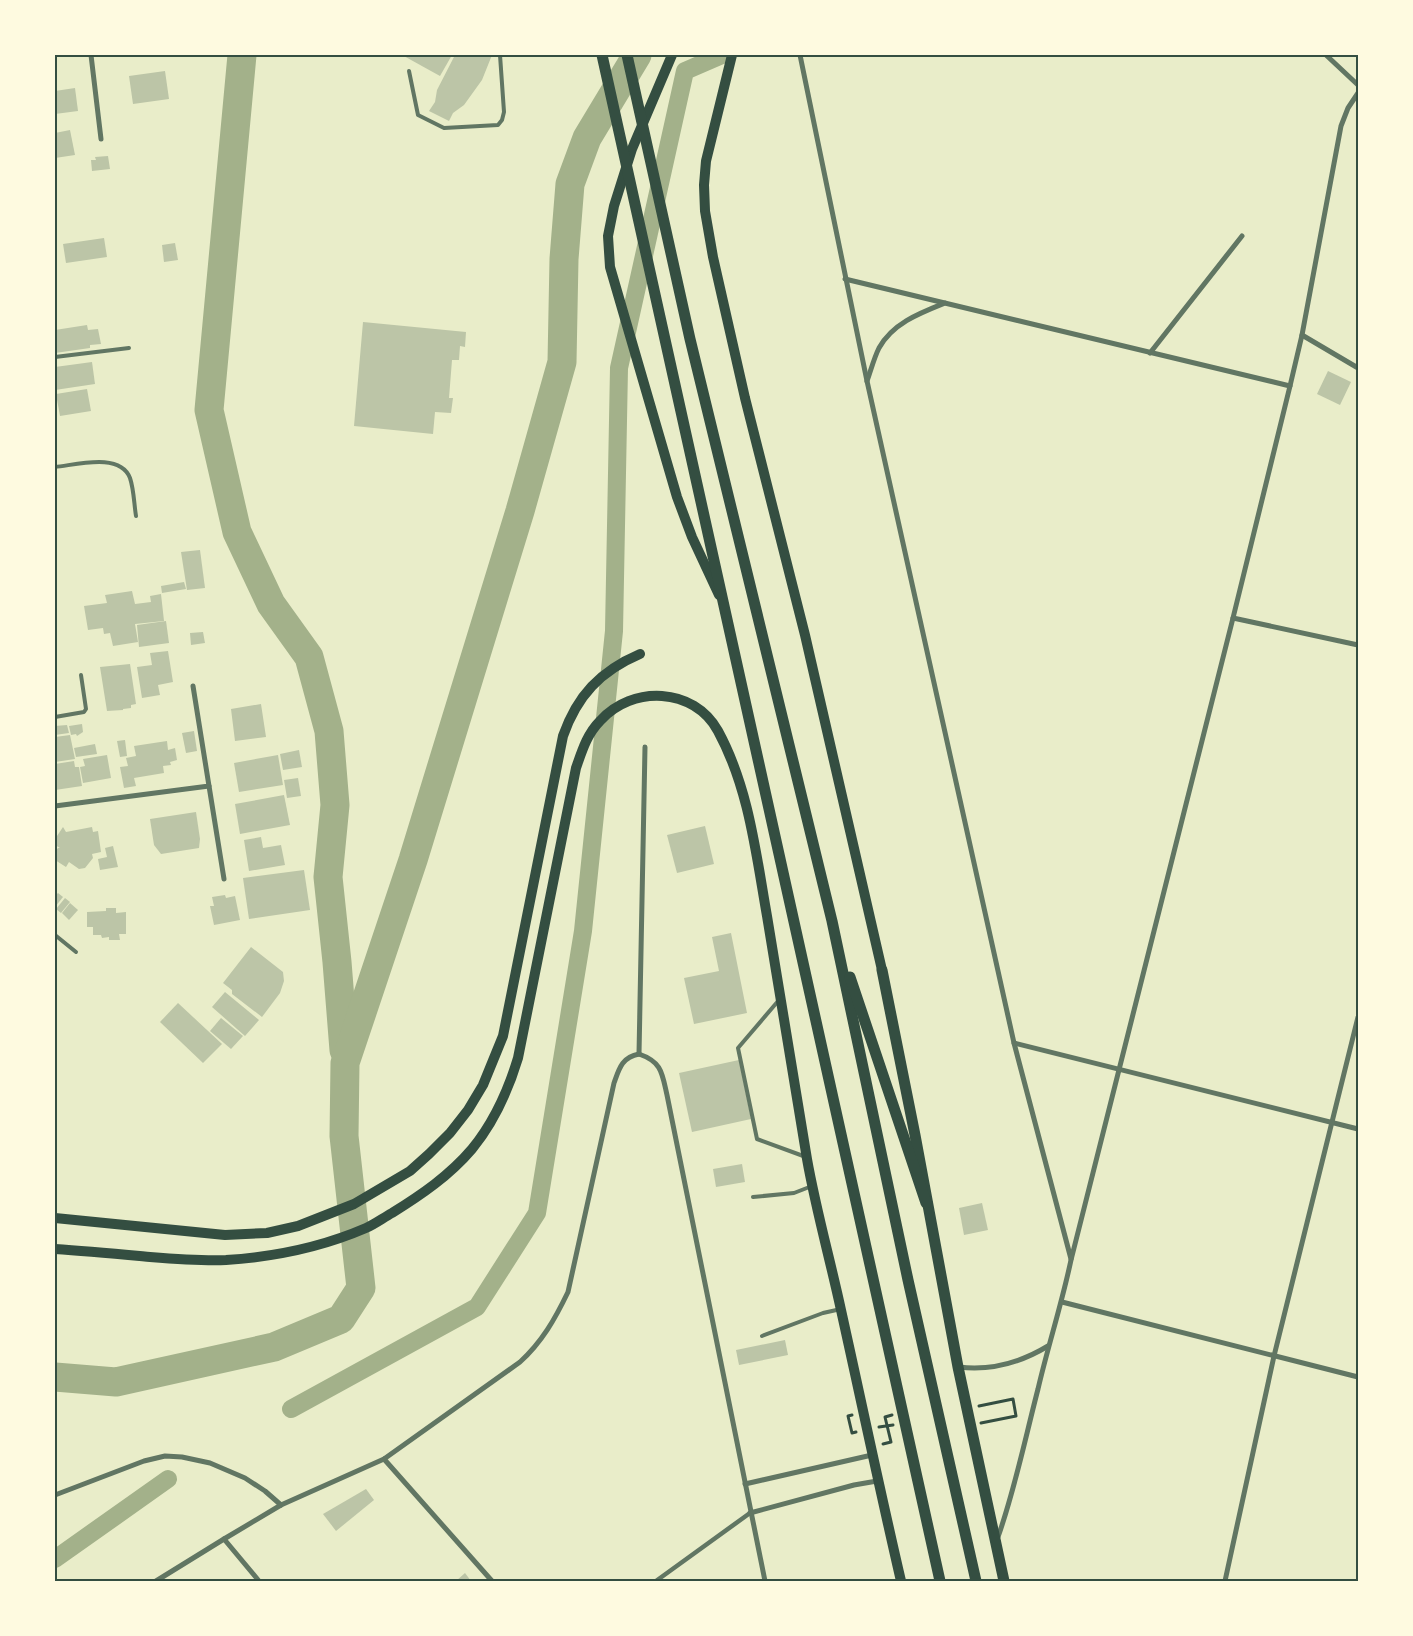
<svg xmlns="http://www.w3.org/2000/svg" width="1413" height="1636" viewBox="0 0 1413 1636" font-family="'Titillium Web',sans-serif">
	<rect width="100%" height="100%" fill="#e9edc9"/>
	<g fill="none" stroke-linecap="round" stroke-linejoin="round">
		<g stroke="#a3b18a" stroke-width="18">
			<path d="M291 1409 477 1307 537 1213 583 931 614 631 619 368 685 71 722 55"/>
			<path d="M55 1559 168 1479"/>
		</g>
		<g stroke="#a3b18a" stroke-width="29">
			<path d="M242 55 209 410 237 532 271 604 309 657 329 731 335 805 328 877 337 962 344 1050"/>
			<path d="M55 1377 116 1382 274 1347 341 1319 361 1288 344 1136 345 1063 413 860 520 511 562 362 564 259 570 184 587 138 637 55"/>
		</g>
	</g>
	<g fill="#bcc5a7">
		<path d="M402 55H452L440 76Z"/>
		<path d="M455 55H492L482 80 464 105 453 113 449 121 429 111 435 102 437 90Z"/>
		<path d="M165 71 169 99 133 104 129 76Z"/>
		<path d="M75 88 78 111 55 114V91Z"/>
		<path d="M70 130 75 155 55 158V133Z"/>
		<path d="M108 156 110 169 92 171 91 160H96L95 157Z"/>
		<path d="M104 238 107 257 66 263 63 244Z"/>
		<path d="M175 243 178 260 164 262 162 245Z"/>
		<path d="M363 322 466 332 465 347 460 346 459 360H452L449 398H453L451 413 435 412 433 434 354 426Z"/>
		<path d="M87 325 88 330 98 329 101 344 90 345V348L55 353V330Z"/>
		<path d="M92 362 95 384 55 390V367Z"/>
		<path d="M1328 371 1351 382 1340 405 1317 394Z"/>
		<path d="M87 389 91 411 60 416 56 394Z"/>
		<path d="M200 550 205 588 187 590 181 552Z"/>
		<path d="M184 582 186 589 162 593 161 586Z"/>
		<path d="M132 591 135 604 151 602 150 596 161 594 164 621 135 624 138 642 113 646 110 633 104 634 103 628 88 630 84 606 107 603 105 595Z"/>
		<path d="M166 621 169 643 139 647 137 625Z"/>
		<path d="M203 632 205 643 191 645 190 633Z"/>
		<path d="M168 651 173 682 158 685 160 695 142 698 137 667 152 665 150 653Z"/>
		<path d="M130 664 136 704 131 705V708L123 709V710L107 711 100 667Z"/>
		<path d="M261 704 266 737 235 741 231 709Z"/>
		<path d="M82 724 83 732 77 736 76 734 71 735 69 726Z"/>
		<path d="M67 725 69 733 55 735V726Z"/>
		<path d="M194 731 197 751 186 753 182 733Z"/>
		<path d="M70 735 75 759 55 762V737Z"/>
		<path d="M125 740 127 756 120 757 117 741Z"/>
		<path d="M167 741 168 750 175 748 177 760 170 762 171 765 163 766 164 773 134 778 136 786 124 788 120 767 128 766 126 758 136 756 134 746Z"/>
		<path d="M95 744 97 754 76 757 74 748Z"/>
		<path d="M299 750 302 767 283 770 280 754Z"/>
		<path d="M107 755 111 778 83 783 80 767 85 766 83 759Z"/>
		<path d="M278 755 283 785 239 792 234 763Z"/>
		<path d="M74 761 75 767H79L82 786 55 790V764Z"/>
		<path d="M298 778 301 796 287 798 284 780Z"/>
		<path d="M284 795 290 825 240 834 235 804Z"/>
		<path d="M196 812 200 839 199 848 161 854 154 845 150 819Z"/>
		<path d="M705 826 714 864 677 873 667 835Z"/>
		<path d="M63 827 66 832 92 827 93 832 98 831 101 852 92 854 93 858 85 868 79 869 69 862 66 867 55 860V852L58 848H60L55 845V839Z"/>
		<path d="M261 837 263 848 281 845 285 865 249 871 244 840Z"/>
		<path d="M113 846 118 867 100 870 98 859 107 857 105 848Z"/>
		<path d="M304 870 310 910 249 919 243 878Z"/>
		<path d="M58 893 63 897 55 907V896Z"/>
		<path d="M225 895 226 898 235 896 240 920 214 925 210 906H214L212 897Z"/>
		<path d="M65 898 70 902 61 913 56 909Z"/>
		<path d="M70 903 78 910 69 920 62 913Z"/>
		<path d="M106 908H116V913L126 912V934H119L120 940H109V937L102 938 101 935H93V927H87V912L106 911Z"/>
		<path d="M731 933 747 1013 694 1024 684 978 719 971 712 937Z"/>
		<path d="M251 947 283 972 284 981 280 993 262 1017 232 994V990L223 983Z"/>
		<path d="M225 992 259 1020 245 1036 212 1007Z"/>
		<path d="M178 1003 222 1044 203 1063 160 1022Z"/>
		<path d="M221 1018 243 1036 231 1049 210 1031Z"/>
		<path d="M739 1060 751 1119 692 1132 679 1073Z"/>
		<path d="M742 1164 745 1182 716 1187 713 1169Z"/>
		<path d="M982 1203 988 1230 964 1235 959 1208Z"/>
		<path d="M785 1340 788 1355 739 1365 736 1350Z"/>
		<path d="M366 1489 374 1500 336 1531 323 1514Z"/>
		<path d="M465 1573 471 1581H456Z"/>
	</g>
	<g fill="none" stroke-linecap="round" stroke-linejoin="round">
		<g stroke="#344e41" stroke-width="3">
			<path d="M979 1406 1013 1399 1016 1416 981 1423"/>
			<path d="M852 1415 848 1416 852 1433 856 1432"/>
			<path d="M879 1427 893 1425"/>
			<path d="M883 1444 891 1442 885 1417 892 1415"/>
		</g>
		<g stroke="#617663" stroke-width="4">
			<path d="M409 71 418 115 444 128 498 125 502 120 504 112 500 55"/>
			<path d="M55 357 129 348"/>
			<path d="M55 467C76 465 120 452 130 478 134 490 134 504 136 516"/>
			<path d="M55 717 84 712 86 709 81 675"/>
			<path d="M55 935 76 952"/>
			<path d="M779 1000 738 1048 757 1139 806 1157"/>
			<path d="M753 1197 794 1193 812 1186"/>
			<path d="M762 1336 823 1313 841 1309"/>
		</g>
		<path stroke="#617663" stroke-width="4.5" d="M656 1581 750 1513"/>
		<g stroke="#617663" stroke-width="5">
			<path d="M91 55 101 139"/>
			<path d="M800 55 867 381 1014 1043 1071 1259"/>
			<path d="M1326 55 1358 85"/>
			<path d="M845 279 1290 386"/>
			<path d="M1302 335 1358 368"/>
			<path d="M1150 353 1242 236"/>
			<path d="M867 381C871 370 874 358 879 348 893 323 920 313 945 303"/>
			<path d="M1233 618 1358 645"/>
			<path d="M209 786 224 879"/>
			<path d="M55 806 209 786 193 686"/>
			<path d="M1014 1043 1358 1129"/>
			<path d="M639 1054C662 1062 662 1073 667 1095L765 1581"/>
			<path d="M639 1054 645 747"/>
			<path d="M1062 1302 1358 1377"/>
			<path d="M959 1367C992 1371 1020 1363 1048 1346"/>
			<path d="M384 1459 492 1581"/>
			<path d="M745 1484 872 1455"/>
			<path d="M55 1495 144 1461 165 1456 182 1457 210 1463 245 1478 265 1491 281 1505"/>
			<path d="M750 1513 854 1485 877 1481"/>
			<path d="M998 1537C1015 1489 1025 1439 1038 1389 1048 1346 1062 1303 1071 1260L1233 618 1290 386 1302 335 1341 126 1348 108 1358 93"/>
			<path d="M224 1539 259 1581"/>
			<path d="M156 1581 224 1539 281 1505 384 1459 520 1362C542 1342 555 1319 568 1292L614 1083C619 1069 622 1057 639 1054"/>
			<path d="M1225 1581 1274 1356 1358 1017"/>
		</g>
		<g stroke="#344e41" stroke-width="10">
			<path d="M672 55 632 149 614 206 608 236 610 267 677 497 692 537 719 595"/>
			<path d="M732 55 706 161 704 185 705 211 713 257 745 398 805 635 882 970"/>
			<path d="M55 1218 225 1235 267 1233 298 1226 354 1204 410 1171 429 1154 450 1133 468 1110 483 1085 503 1036 563 736C577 696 600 671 640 654"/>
			<path d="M55 1249C87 1251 118 1254 150 1257 175 1259 201 1261 226 1260 273 1257 322 1247 366 1228 375 1224 383 1218 392 1213 421 1195 449 1176 472 1149 494 1122 508 1091 518 1058L576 768C582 751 587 734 600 721 632 685 694 687 718 731 749 788 756 854 767 916 781 997 793 1078 807 1159 816 1210 830 1259 841 1310 861 1400 880 1491 901 1581"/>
		</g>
		<path stroke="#344e41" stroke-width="11" d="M882 970 915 1135 958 1367 1004 1581"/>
		<g stroke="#344e41" stroke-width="11">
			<path d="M602 55 940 1581"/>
			<path d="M627 55 690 339 832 921 908 1280 976 1581"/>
			<path d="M850 977 926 1203"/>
		</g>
	</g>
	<rect width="1413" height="1636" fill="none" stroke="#fefae0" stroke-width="112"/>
	<rect x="56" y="56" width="1301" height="1524" fill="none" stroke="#344e41" stroke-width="2"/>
</svg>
